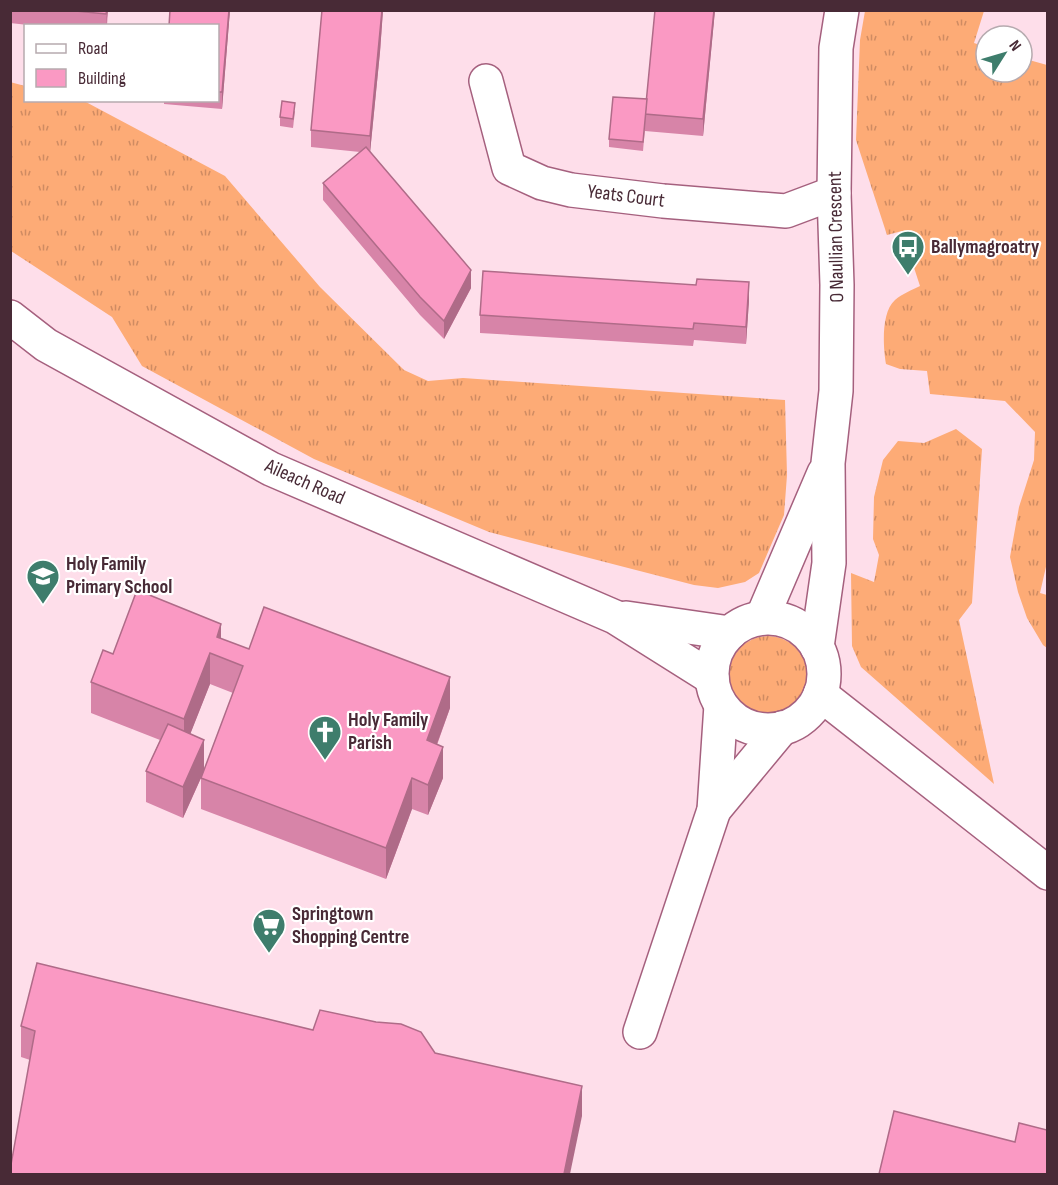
<svg xmlns="http://www.w3.org/2000/svg" width="1058" height="1185" viewBox="0 0 1058 1185" font-family="'Sofia Sans Condensed',sans-serif">
	<defs>
		<pattern id="grass-tufts" width="24" height="20" patternUnits="userSpaceOnUse" patternTransform="scale(1.5)"><rect width="24" height="20" fill="#fdab76"/><path d="M3 7l-1-3M5 7V3M7 7l1-3M15 17l-1-3M17 17v-4M19 17l1-3" fill="none" stroke="#cf8b62"/></pattern>
	</defs>
	<rect width="100%" height="100%" fill="#fedeea"/>
	<g fill="url(#grass-tufts)">
		<path d="M865 11H984L974 43 986 47V72H1022V58L1047 65 1048 558 1040 593 1047 595V648L1043 645 1027 618 1018 592 1010 557 1019 507 1034 460 1035 432 1005 401 930 394 927 371 900 369 886 364C883 347 881 312 895 300 902 294 912 290 920 286L902 231 887 235 856 140 860 40Z"/>
		<path d="M10 82 25 86 26 100 84 101 225 176 320 287 404 370 428 381 463 378 785 400 787 475 784 515 759 573 745 582 718 588 694 585 489 532 314 459 142 366 112 317 11 251Z"/>
		<path d="M956 429 982 449 972 603 959 620 994 784 861 667 852 646 851 573 874 582 879 555 873 539 874 497 883 460 898 441 924 443Z"/>
		<circle cx="768" cy="675" r="39"/>
	</g>
	<g fill="none" stroke-linecap="round" stroke-linejoin="round">
		<g stroke="#a5607e" stroke-width="36">
			<g id="minor">
				<path d="M486 81 509 168 542 183 571 190 663 201 786 211 834 193"/>
				<path d="M762 618 824 473"/>
				<path d="M817 647 829 563 828 463 836 391 837 285 834 193 836 48 842 10"/>
				<path d="M714 810 782 728"/>
				<path d="M640 1032 714 810 721 705"/>
			</g>
		</g>
		<g stroke="#a5607e" stroke-width="36">
			<g id="tertiary">
				<path d="M10 317 46 345 271 469 615 617 712 678"/>
				<path d="M626 618 730 633"/>
				<circle cx="768" cy="674" r="56"/>
				<path d="M820 694 1048 873"/>
			</g>
		</g>
		<use href="#minor" stroke="#fff" stroke-width="33"/>
		<use href="#tertiary" stroke="#fff" stroke-width="33"/>
	</g>
	<g fill="#d784a8" fill-rule="evenodd">
		<path d="M10 10H108L107 26H37L10 23Z"/>
		<path d="M230 10 222 109 164 104V100H218V26Z"/>
		<path d="M322 10H383L380 52 370 152 471 288 444 339 420 315 323 200V183L360 152 311 147V130Z"/>
		<path d="M655 10H715L703 136 645 131V128L643 151 609 147V139L647 99Z"/>
		<path d="M295 111 293 128 280 126V117Z"/>
		<path d="M749 300 746 344 694 340 693 346 480 333V315Z"/>
		<path d="M221 639 249 649 450 708 437 745 443 778 428 815 412 809 386 879 201 809V778L183 818 146 802V771L160 740 91 713V682L113 654ZM210 684 233 693 204 770 190 734Z"/>
		<path d="M21 1026 313 1030 435 1053 582 1116 30 1060 21 1057Z"/>
	</g>
	<g fill="#af6b88">
		<path d="M107 10H108L106 26Z"/>
		<path d="M229 10H230L222 109V92Z"/>
		<path d="M382 10H383L380 52 370 153V136Z"/>
		<path d="M714 10H715L703 136V119Z"/>
		<path d="M471 270V288L444 339V321Z"/>
		<path d="M749 282V300L746 344V327Z"/>
		<path d="M221 624V655L217 637Z"/>
		<path d="M210 653V684L184 750V719Z"/>
		<path d="M450 677V708L427 771V740Z"/>
		<path d="M204 740V771L183 818V787Z"/>
		<path d="M443 747V778L428 815V785Z"/>
		<path d="M412 778V809L386 879V848Z"/>
		<path d="M582 1086V1116L570 1174H564Z"/>
	</g>
	<g fill="#fa99c3" stroke="#af6b88" stroke-width="1.5">
		<path d="M65 10H107L106 14Z"/>
		<path d="M170 10H229L222 92H218V26H169Z"/>
		<path d="M322 10H382L370 136 311 130Z"/>
		<path d="M655 10H714L703 119 645 114Z"/>
		<path d="M613 97 647 99 643 142 609 139Z"/>
		<path d="M282 101 295 103 293 119 280 117Z"/>
		<path d="M366 147 471 270 444 321 420 297 323 183Z"/>
		<path d="M483 271 696 285 697 279 749 282 746 327 694 323 693 329 480 315Z"/>
		<path d="M137 590 221 624 217 637 249 649 264 607 450 677 427 740 443 747 428 785 412 778 386 848 201 778 243 666 210 653 184 719 91 682 103 650 113 654Z"/>
		<path d="M168 724 204 740 183 787 146 771Z"/>
		<path d="M37 963 313 1030 320 1010 376 1022 401 1024 421 1032 435 1053 582 1086 564 1174H10V1170L35 1031 21 1026Z"/>
		<path d="M894 1111 1015 1142 1019 1123 1047 1130V1174H879Z"/>
	</g>
	<defs>
		<g id="bus-pin" transform="scale(1.725)"><path d="M0 17L-7.5 6A9.5 9.5 0 1 1 7.5 6Z" fill="#3e7d6c" stroke="#fff"/><path d="M-5-6H5V4H4V6H2V4H-2V6H-4V4H-5ZM-3.5-4V0h7V-4ZM-3.5 1.2v1.5H-2V1.2ZM2 1.2v1.5H3.5V1.2Z" fill="#fff"/></g>
		<g id="school-pin" transform="scale(1.725)"><path d="M0 17L-7.5 6A9.5 9.5 0 1 1 7.5 6Z" fill="#3e7d6c" stroke="#fff"/><path d="M0-5L7-2L0 1L-7-2ZM-4 1L0 2.5L4 1V4Q0 6-4 4Z" fill="#fff"/></g>
		<g id="church-pin" transform="scale(1.725)"><path d="M0 17L-7.5 6A9.5 9.5 0 1 1 7.5 6Z" fill="#3e7d6c" stroke="#fff"/><path d="M-1.2-6h2.4v3.5h3.3v2.4h-3.3V6h-2.4V-.1h-3.3v-2.4h3.3Z" fill="#fff"/></g>
		<g id="supermarket-pin" transform="scale(1.725)"><path d="M0 17L-7.5 6A9.5 9.5 0 1 1 7.5 6Z" fill="#3e7d6c" stroke="#fff"/><path d="M-6-5.5h2.5l.6 2H6L4.5 2H-2.5L-4.4-4H-6ZM-1.5 3.2a1.3 1.3 0 1 0 .1 0ZM3 3.2a1.3 1.3 0 1 0 .1 0Z" fill="#fff"/></g>
	</defs>
	<g fill-rule="evenodd">
		<use href="#bus-pin" x="908" y="247"/>
		<use href="#school-pin" x="43" y="576"/>
		<use href="#church-pin" x="325" y="732"/>
		<use href="#supermarket-pin" x="269" y="925"/>
	</g>
	<g text-anchor="middle" dominant-baseline="central" stroke-width="4.5" stroke-linejoin="round" paint-order="stroke">
		<g font-size="20" fill="#482a36" stroke="#fff">
			<text transform="translate(626 196) rotate(7)">Yeats Court</text>
			<text transform="translate(836 237) rotate(-91)">O Naullian Crescent</text>
			<text transform="translate(305 482) rotate(24)">Aileach Road</text>
		</g>
		<g font-size="20" font-weight="bold" fill="#482a36" stroke="#fff" text-anchor="start">
			<text x="931" y="247">Ballymagroatry</text>
			<text x="66" y="564">Holy Family<tspan x="66" dy="23">Primary School</tspan></text>
			<text x="348" y="720">Holy Family<tspan x="348" dy="23">Parish</tspan></text>
			<text x="292" y="914">Springtown<tspan x="292" dy="23">Shopping Centre</tspan></text>
		</g>
	</g>
	<rect width="1058" height="1185" fill="none" stroke="#482a36" stroke-width="24"/>
	<rect x="24" y="24" width="195" height="78" fill="#ffffff" stroke="#b6aaaf" stroke-width="1.5"/>
	<rect x="36" y="44" width="30" height="9" fill="#ffffff" stroke="#b6aaaf" stroke-width="1.5"/>
	<text x="78" y="54" font-size="18" fill="#482a36">Road</text>
	<rect x="36" y="69" width="30" height="18" fill="#fa99c3" stroke="#b6aaaf" stroke-width="1.5"/>
	<text x="78" y="84" font-size="18" fill="#482a36">Building</text>
	<g transform="translate(1004 54) rotate(53)"><circle r="28" fill="#ffffff" stroke="#b6aaaf" stroke-width="1.5"/>
	<path d="M0-4.5L10 22L0 15L-10 22Z" fill="#3e7d6c"/>
	<text y="-9" font-size="16" font-weight="bold" text-anchor="middle" fill="#482a36">N</text>
	</g>
</svg>
